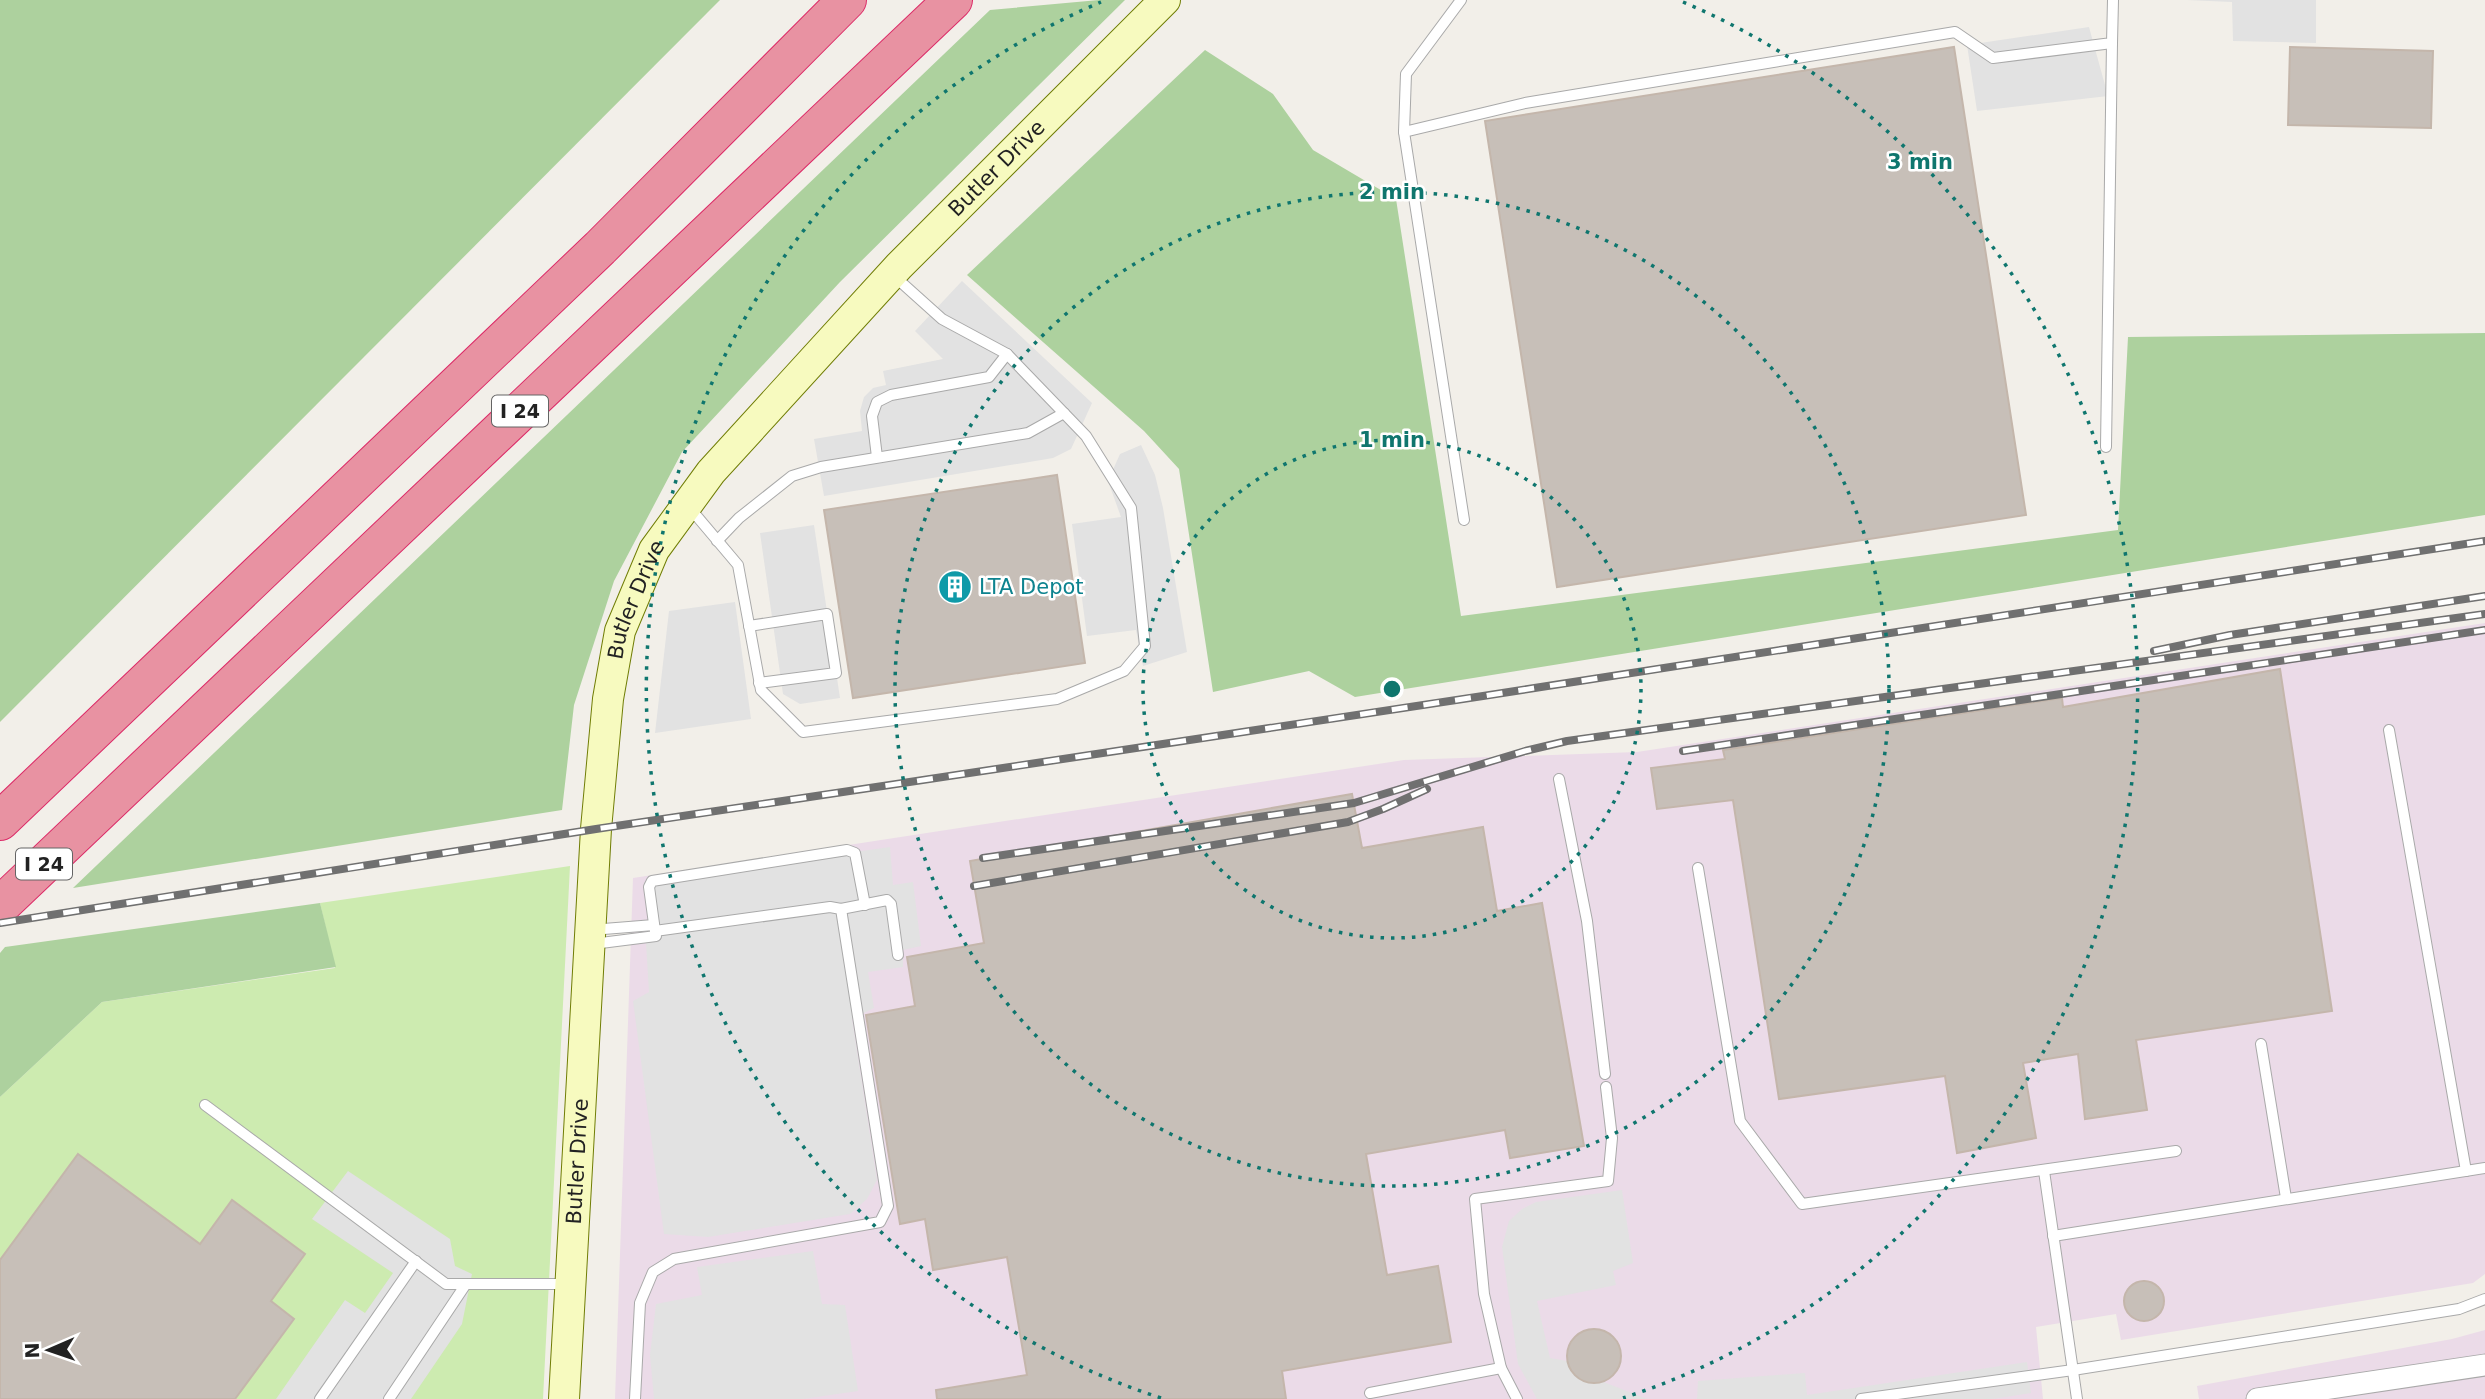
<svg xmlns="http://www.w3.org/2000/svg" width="2485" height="1399" viewBox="0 0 2485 1399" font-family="'DejaVu Sans',sans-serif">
	<rect width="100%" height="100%" fill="#f2efe9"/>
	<g fill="#ebdbe8">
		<path d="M2485 623V1274L2473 1283 2121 1340 2116 1314 2036 1327 2043 1399H615L633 878 1404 760 1637 752Z"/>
		<path d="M2485 1330V1399H2199L2197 1386 2452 1339Z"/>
	</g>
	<path fill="#cdebb0" d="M570 866 543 1399H0V1097L102 1002 335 968 320 903Z"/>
	<g fill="#add19e">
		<path d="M0 0H720L0 722Z"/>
		<path d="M1099 0H1125L840 282 682 452 614 581 574 705 562 810 73 888 990 10Z"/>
		<path d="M1205 50 1273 94 1313 150 1396 199 1461 616 2118 530 2128 337 2485 333V515L1355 697 1309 671 1213 692 1179 469 1144 431 967 275Z"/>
		<path d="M320 903 336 967 102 1002 0 1097V953L5 947Z"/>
	</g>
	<g fill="#e2e2e2">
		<path d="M2187 0H2316V43L2233 41 2232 2Z"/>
		<path d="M2089 27 2108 96 1977 111 1967 45Z"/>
		<path d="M962 281 1092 403 1071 449 1053 458 824 496 814 439 862 431 860 411 864 397 873 388 886 385 883 371 943 359 915 331Z"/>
		<path d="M1141 445 1155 475 1163 508 1187 652 1143 666 1136 630 1087 636 1072 524 1121 517 1108 481 1120 454Z"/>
		<path d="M814 525 840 698 800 704 783 694 760 533Z"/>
		<path d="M735 602 751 719 655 733 669 611Z"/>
		<path d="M890 847 893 885 913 882 921 946 903 950V967L868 972 874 1008 852 1019 877 1180 867 1199 850 1214 708 1237 664 1234 633 1001 649 992 646 943 649 916 644 882Z"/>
		<path d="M348 1171 450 1239 455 1266 472 1274 462 1324 411 1399H276L345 1300 365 1313 393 1273 312 1219Z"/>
		<path d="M1622 1190 1633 1263 1613 1271 1616 1285 1537 1301 1550 1358 1573 1362 1596 1379 1647 1399H1537L1518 1364 1502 1247 1509 1221 1522 1209 1536 1202Z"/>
		<path d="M813 1251 822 1304 845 1305 858 1391 803 1399H654L650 1355 656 1304 702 1295 697 1267Z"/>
		<path d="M2027 1362 2031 1393 1993 1399H1697L1698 1381 1805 1373 1807 1395Z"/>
	</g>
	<g fill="#c7bfb8" stroke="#c4b6ab" stroke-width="2">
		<path d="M1954 47 2026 515 1557 587 1485 121Z"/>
		<path d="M2290 47 2433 51 2431 128 2288 125Z"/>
		<path d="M1057 475 1085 663 853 698 824 510Z"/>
		<path d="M2280 669 2332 1011 2136 1040 2147 1110 2085 1119 2078 1054 2023 1063 2036 1138 1957 1153 1945 1076 1779 1099 1733 800 1657 809 1651 768 1725 759 1723 750 2062 698 2063 707Z"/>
		<path d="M1352 794 1362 848 1483 827 1497 911 1542 903 1584 1146 1510 1158 1505 1130 1366 1154 1387 1275 1438 1266 1451 1342 1282 1371 1286 1399H937L936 1390 1027 1375 1007 1257 933 1270 925 1219 900 1224 866 1015 915 1006 907 957 984 943 970 861Z"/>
		<path d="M78 1154 200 1244 232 1200 305 1254 271 1301 294 1319 235 1399H0V1260Z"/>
		<circle cx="2144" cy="1301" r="20"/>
		<circle cx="1594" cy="1356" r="27"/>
	</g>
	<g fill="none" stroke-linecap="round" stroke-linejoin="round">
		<g stroke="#a9a9a9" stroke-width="12">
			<g id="lane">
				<path d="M1461 0 1406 74 1404 132 1525 103 1955 32 1993 58 2112 43 2113 0"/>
				<path d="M1404 132 1464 520"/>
				<path d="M2106 447 2112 43"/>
				<path d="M877 457 872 416 877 402 891 395 989 377 1007 354"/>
				<path d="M689 507 738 565 761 690 803 732 1057 699 1124 671 1145 646 1131 508 1086 436 1007 354 942 319 893 275"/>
				<path d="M717 541 739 518 792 476 821 467 1028 433 1064 413"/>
				<path d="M749 626 827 614 836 673 759 683"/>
				<path d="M2389 730 2466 1171"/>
				<path d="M1559 779 1587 921 1605 1074"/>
				<path d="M1698 868 1740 1121 1802 1204 2176 1151"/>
				<path d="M841 909 887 900 891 904 898 955"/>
				<path d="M591 930 654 925"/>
				<path d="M593 944 656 936"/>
				<path d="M2261 1044 2286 1198"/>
				<path d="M205 1105 446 1284H568"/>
				<path d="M2044 1171 2077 1399"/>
				<path d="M2053 1236 2485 1168"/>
				<path d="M1501 1368 1484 1294 1475 1199 1608 1181 1612 1138 1606 1087"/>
				<path d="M1370 1393 1501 1368 1517 1399"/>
				<path d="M320 1399 416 1261"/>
				<path d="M389 1399 466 1284"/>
				<path d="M635 1399 640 1303 653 1272 674 1259 880 1222 888 1206 841 909 830 907 655 931 649 887 652 881 847 850 855 853 865 905"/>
				<path d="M1861 1399 2073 1370 2459 1309 2485 1299"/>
			</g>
		</g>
		<g stroke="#a9a9a9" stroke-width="23">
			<path id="street" d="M2257 1399 2485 1365"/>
		</g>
		<g stroke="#707d05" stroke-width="32">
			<g id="secondary">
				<path id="s1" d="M564 1399 596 829 608 699 620 631 654 550 711 472 899 266 1165 0"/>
			</g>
		</g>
		<g stroke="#dc2a67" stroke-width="40">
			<g id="highway">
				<path d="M0 821 600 248 847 0"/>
				<path d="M0 906 953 0"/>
			</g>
		</g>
		<use href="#lane" stroke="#fff" stroke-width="10"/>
		<use href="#street" stroke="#fff" stroke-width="21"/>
		<use href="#secondary" stroke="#f7fabf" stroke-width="30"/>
		<use href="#highway" stroke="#e892a2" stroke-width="38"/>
		<g stroke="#707070" stroke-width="8">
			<g id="rail">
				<path d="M2154 651 2230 635 2485 596"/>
				<path d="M1683 751 2485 630"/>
				<path d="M983 858 1354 803 1525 751 1567 741 2485 614"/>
				<path d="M974 886 1348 822 1383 809 1427 789"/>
				<path d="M0 923 596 829 1483 696 2485 541"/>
			</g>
		</g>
		<use href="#rail" stroke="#fff" stroke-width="5" stroke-dasharray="16" stroke-linecap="butt"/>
	</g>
	<g fill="none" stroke="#0f766e" stroke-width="3.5" stroke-dasharray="3.5 7">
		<circle cx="1392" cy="689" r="249"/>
		<circle cx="1392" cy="689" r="497"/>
		<path d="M1161 1398A746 746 0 0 1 1101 2M1683 2A746 746 0 0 1 1623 1398"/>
	</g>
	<defs>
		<g id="building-disc" transform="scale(1.75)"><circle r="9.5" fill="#0f9aa8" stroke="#fff"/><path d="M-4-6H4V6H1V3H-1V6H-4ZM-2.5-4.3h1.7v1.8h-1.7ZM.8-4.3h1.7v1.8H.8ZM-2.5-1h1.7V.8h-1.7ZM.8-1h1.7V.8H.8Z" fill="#fff"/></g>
	</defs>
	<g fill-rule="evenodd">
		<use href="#building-disc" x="955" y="587"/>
	</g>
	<g text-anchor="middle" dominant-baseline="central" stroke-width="5" stroke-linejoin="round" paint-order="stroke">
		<g fill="#fff" stroke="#646464" stroke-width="2">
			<rect x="492" y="395.5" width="56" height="31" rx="5"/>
			<rect x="16" y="848.5" width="56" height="31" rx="5"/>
		</g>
		<g font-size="19" font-weight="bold" fill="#222">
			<text x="520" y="411">I 24</text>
			<text x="44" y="864">I 24</text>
		</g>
		<g font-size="21" fill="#222" stroke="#fff">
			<text stroke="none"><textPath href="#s1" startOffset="1372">Butler Drive</textPath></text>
			<text stroke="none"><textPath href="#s1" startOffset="805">Butler Drive</textPath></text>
			<text stroke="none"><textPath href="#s1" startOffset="238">Butler Drive</textPath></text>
		</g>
		<g font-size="21" fill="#0d838f" stroke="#fff" text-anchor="start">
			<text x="979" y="587">LTA Depot</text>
		</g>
	</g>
	<circle cx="1392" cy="689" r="10" fill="#0f766e" stroke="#fff" stroke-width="3.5"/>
	<g font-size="21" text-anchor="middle" font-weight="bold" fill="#0f766e" stroke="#fff" stroke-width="5" stroke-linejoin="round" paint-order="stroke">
		<text x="1920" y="169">3 min</text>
		<text x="1392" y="199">2 min</text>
		<text x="1392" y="447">1 min</text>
	</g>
	<g transform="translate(49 1350) rotate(268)" stroke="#ffffff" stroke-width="5" paint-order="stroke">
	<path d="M0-5L12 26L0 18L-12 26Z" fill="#222222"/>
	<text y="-10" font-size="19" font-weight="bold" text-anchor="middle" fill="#222222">N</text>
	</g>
</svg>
